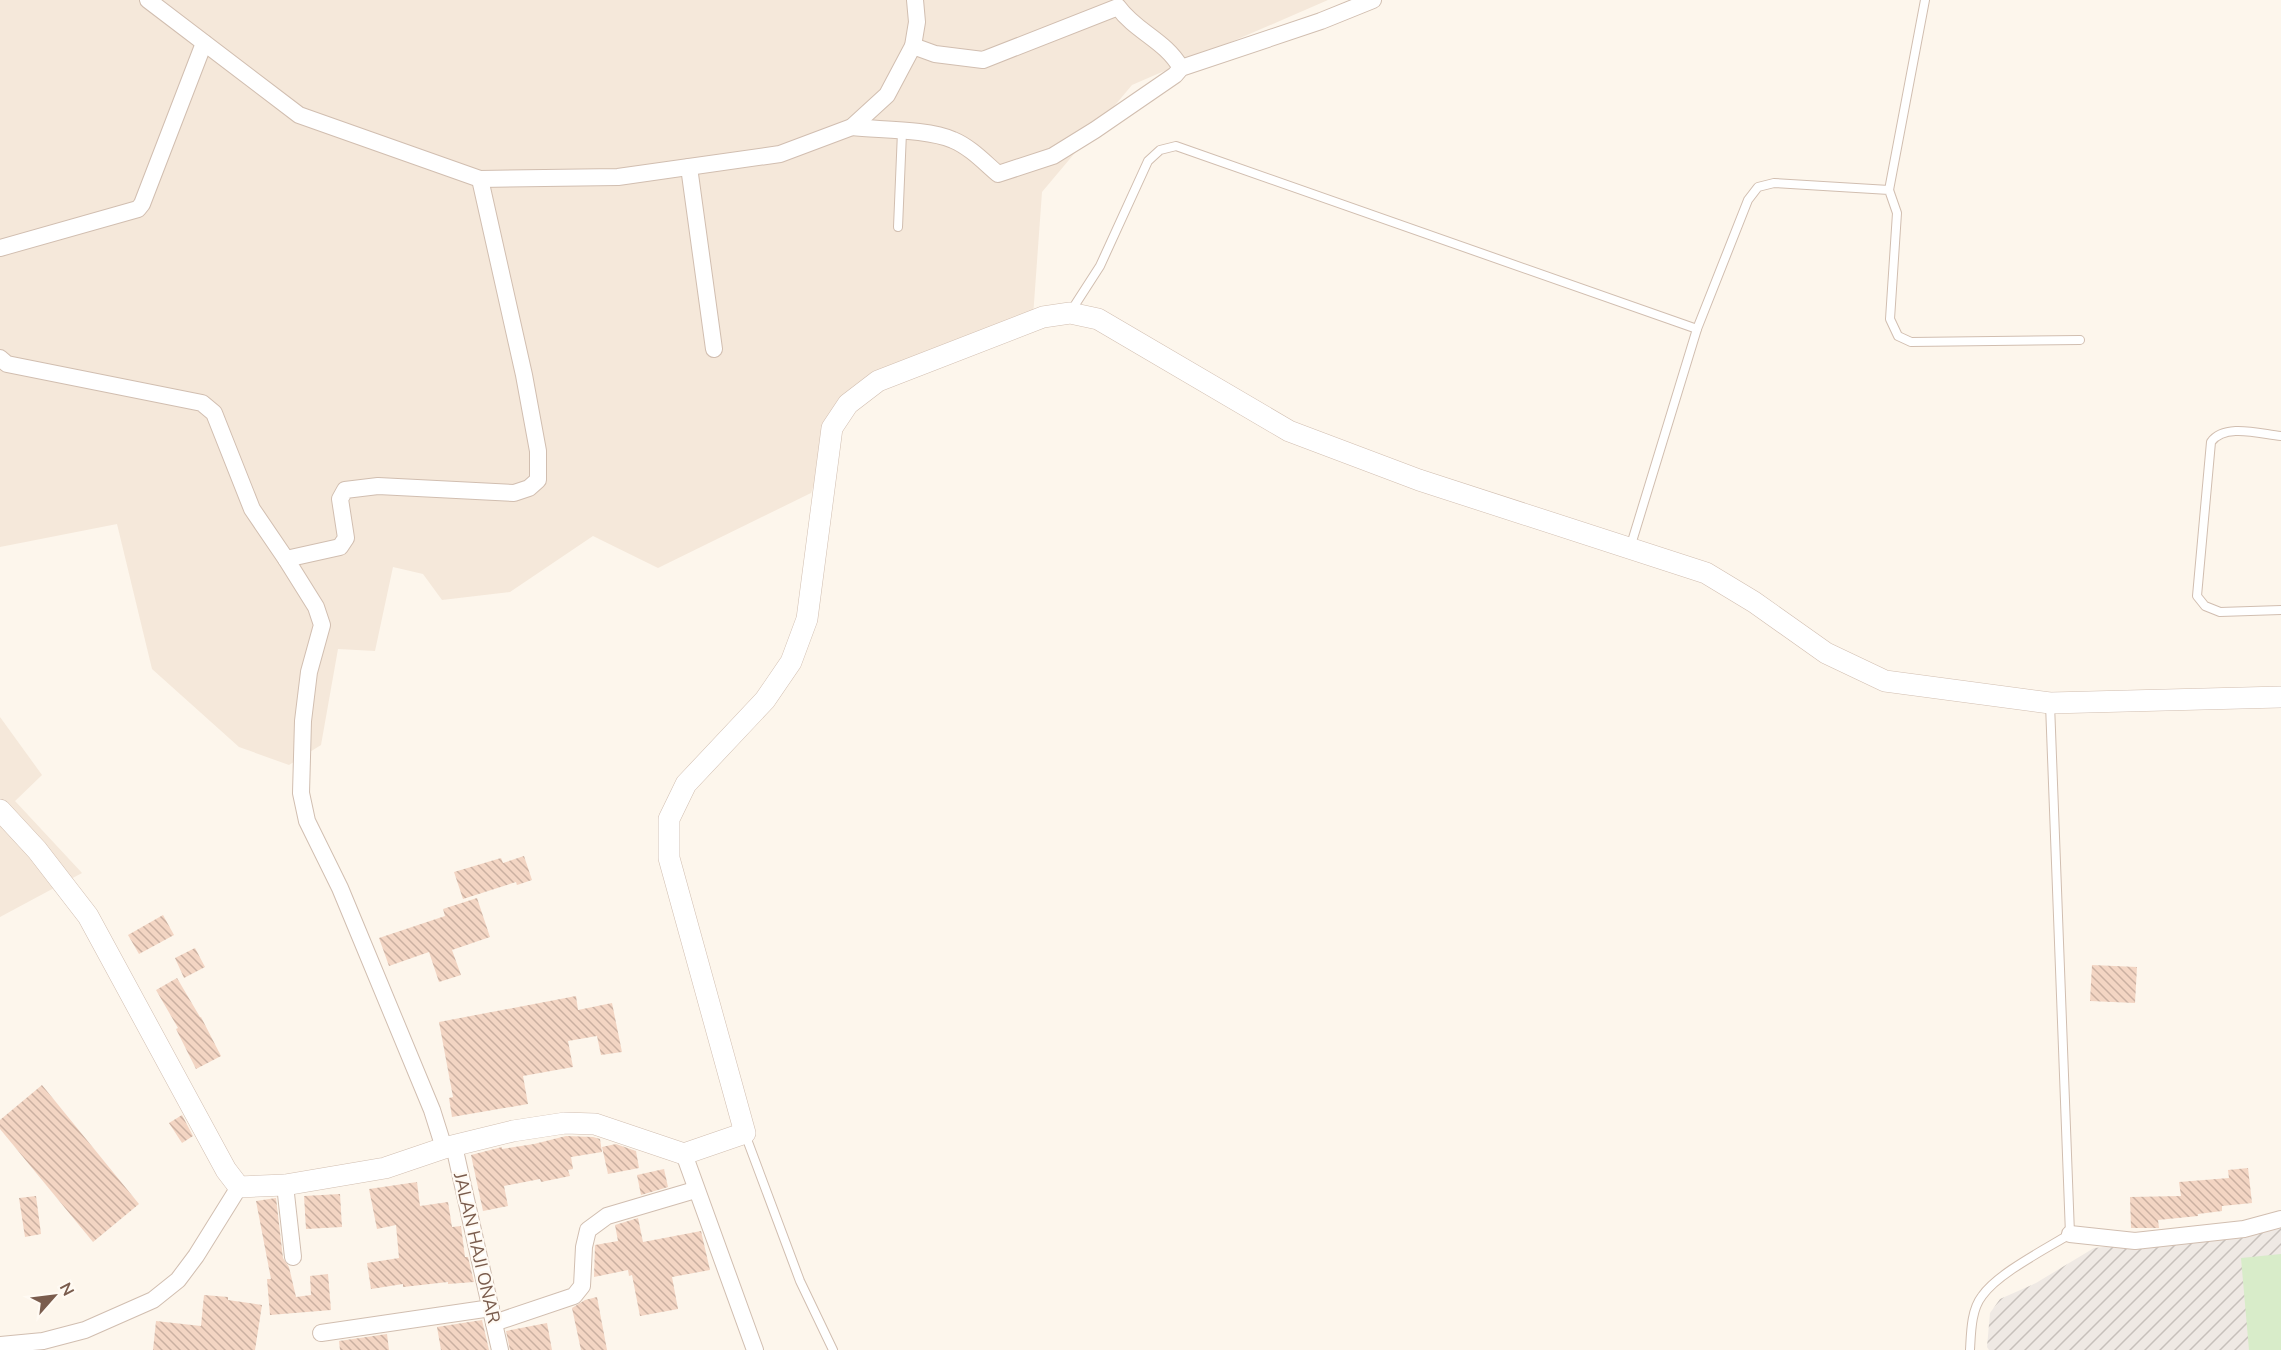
<svg xmlns="http://www.w3.org/2000/svg" width="2281" height="1350" viewBox="0 0 2281 1350" font-family="'Nunito Sans',sans-serif">
	<defs>
		<pattern id="industrial-furrows" width="10" height="10" patternUnits="userSpaceOnUse" patternTransform="scale(1.5)"><rect width="10" height="10" fill="#efe9e4"/><path d="M-1 1l2-2M0 10L10 0M9 11l2-2" fill="none" stroke="#c7c0bb"/></pattern>
		<pattern id="building-back-hatch" width="6" height="6" patternUnits="userSpaceOnUse" patternTransform="scale(1.5)"><rect width="6" height="6" fill="#f3d5c3"/><path d="M-1 5l2 2M0 0l6 6M5-1l2 2" fill="none" stroke="#cab0a1"/></pattern>
	</defs>
	<rect width="100%" height="100%" fill="#fdf6ec"/>
	<g fill="#f5e8da">
		<path d="M0 0H1328L1132 85 1042 192 1033 317 921 353 861 388 840 416 811 493 658 568 593 536 510 592 442 600 423 574 393 567 375 651 338 649 321 745 289 765 239 747 152 669 117 524 0 547Z"/>
		<path d="M0 717 42 775 15 801 82 873 0 917Z"/>
	</g>
	<path fill="url(#industrial-furrows)" d="M2281 1228V1350H1989L1987 1347 1990 1313 2000 1299 2036 1283 2094 1248Z"/>
	<path fill="#d8ecc9" d="M2281 1254V1350H2249L2241 1258Z"/>
	<g fill="url(#building-back-hatch)">
		<path d="M524 856 532 880 517 885 516 882 463 899 454 872 501 858 503 863Z"/>
		<path d="M477 898 490 937 452 950 461 975 439 982 429 952 389 966 379 938 445 916 443 909Z"/>
		<path d="M163 915 174 935 139 954 128 935Z"/>
		<path d="M195 948 205 967 184 978 175 958Z"/>
		<path d="M2092 965 2137 967 2135 1003 2090 1001Z"/>
		<path d="M177 978 200 1017H201L221 1056 196 1069 176 1029 178 1028 156 990Z"/>
		<path d="M576 996 578 1010 612 1003 622 1052 601 1055 597 1036 568 1041 573 1067 523 1076 528 1104 452 1117 449 1098 453 1097 439 1022Z"/>
		<path d="M42 1085 139 1204 93 1242 0 1129V1120Z"/>
		<path d="M182 1115 193 1136 182 1143 169 1123Z"/>
		<path d="M566 1136 593 1137 600 1139 602 1152 571 1157 573 1169 568 1170 570 1176 541 1182 540 1179 504 1186 508 1206 483 1211 471 1155 502 1147V1149L534 1144Z"/>
		<path d="M616 1144 636 1151 639 1168 608 1174 602 1147Z"/>
		<path d="M2248 1168 2252 1203 2222 1206V1211L2198 1214V1216L2158 1220 2159 1228H2131L2130 1197 2181 1196 2179 1182 2229 1178 2228 1170Z"/>
		<path d="M664 1169 668 1187 641 1195 637 1175Z"/>
		<path d="M417 1182 420 1206 448 1202 452 1227 461 1226 465 1257H468L474 1282 448 1284V1282L403 1287V1284L371 1289 367 1263 399 1258 396 1225 377 1229 369 1189Z"/>
		<path d="M340 1194 342 1227 306 1229 304 1196Z"/>
		<path d="M36 1196 41 1234 25 1237 19 1198Z"/>
		<path d="M276 1198 283 1258 289 1267 296 1297 311 1295 310 1276 328 1274 331 1310 270 1315 267 1279H271L256 1201Z"/>
		<path d="M638 1218 643 1242 701 1231 710 1270 672 1277 678 1309 640 1316 632 1275 629 1276 628 1270 594 1277 595 1245 618 1241 615 1225Z"/>
		<path d="M204 1295 228 1297V1300L262 1305 255 1350H153L156 1321 201 1326Z"/>
		<path d="M597 1297 607 1350H581L572 1308 585 1300Z"/>
		<path d="M482 1320 489 1350H441L437 1327Z"/>
		<path d="M547 1323 552 1350H510L506 1331Z"/>
		<path d="M387 1334 389 1350H340L339 1341Z"/>
	</g>
	<g fill="none" stroke-linecap="round" stroke-linejoin="round">
		<g stroke="#d1beb0" stroke-width="10">
			<g id="service">
				<path d="M1889 190 1925 0"/>
				<path d="M898 227 902 132"/>
				<path d="M1071 311 1100 266 1148 161 1160 150 1176 146 1697 329 1748 200 1758 187 1774 183 1889 190 1897 213 1890 319 1898 336 1911 342 2080 340"/>
				<path d="M2281 436C2260 434 2225 423 2211 442L2197 596 2205 606 2220 612 2281 610"/>
				<path d="M1630 548 1697 329"/>
				<path d="M745 1134 800 1281 833 1350"/>
				<path d="M1970 1350C1971 1333 1971 1310 1982 1296 1998 1273 2046 1249 2070 1234L2050 704"/>
			</g>
		</g>
		<g stroke="#d1beb0" stroke-width="18">
			<g id="minor">
				<path d="M148 0 299 115 480 179 618 177 780 154 852 127 887 95 913 46 917 22 915 0"/>
				<path d="M913 46 935 54 983 60 1118 7C1136 32 1165 40 1181 68"/>
				<path d="M852 127C881 130 928 129 953 140 970 147 984 162 998 174L1053 156 1095 130 1175 75 1181 68 1321 21 1373 0"/>
				<path d="M689 167 714 349"/>
				<path d="M0 248 138 209 142 204 204 43"/>
				<path d="M0 358 7 364 202 403 214 413 252 509 286 559 316 607 322 625 309 672 303 721 301 793 307 821 340 888 432 1110 444 1148"/>
				<path d="M286 559 340 547 346 538 340 499 345 490 378 486 514 493 529 488 538 480V451L524 375 480 179"/>
				<path d="M454 1146 500 1350"/>
				<path d="M684 1154 755 1350"/>
				<path d="M285 1185 293 1257"/>
				<path d="M2070 1234 2135 1241 2244 1229 2281 1219"/>
				<path d="M494 1323 574 1296 582 1286 584 1247 588 1230 607 1216 695 1190"/>
				<path d="M321 1333 491 1308"/>
				<path d="M0 1345 43 1341 85 1330 153 1300 178 1280 196 1256 239 1187"/>
			</g>
		</g>
		<g stroke="#d1beb0" stroke-width="22">
			<path id="tertiary" d="M0 810 37 850 88 916 226 1170 239 1187 285 1185 385 1168 444 1148 513 1131 565 1123 595 1124 684 1154 745 1133 669 858V819L686 784 765 700 791 662 807 619 832 428 848 404 878 381 1043 317 1070 313 1098 319 1289 431 1419 480 1706 573 1754 602 1826 653 1885 681 2050 703 2281 697"/>
		</g>
		<use href="#service" stroke="#fff" stroke-width="8"/>
		<use href="#minor" stroke="#fff" stroke-width="16"/>
		<use href="#tertiary" stroke="#fff" stroke-width="21"/>
	</g>
	<g text-anchor="middle" dominant-baseline="central" stroke-width="4.5" stroke-linejoin="round" paint-order="stroke">
		<g font-size="18" fill="#7a5c4d" stroke="#fffaf3">
			<text transform="translate(477 1248) rotate(77)">JALAN HAJI ONAR</text>
		</g>
	</g>
	<g transform="translate(54 1296) rotate(62)" stroke="#fffaf3" stroke-width="4.5" paint-order="stroke">
	<path d="M0-4.5L10 22L0 15L-10 22Z" fill="#7a5c4d"/>
	<text y="-9" font-size="16" font-weight="bold" text-anchor="middle" fill="#7a5c4d">N</text>
	</g>
</svg>
